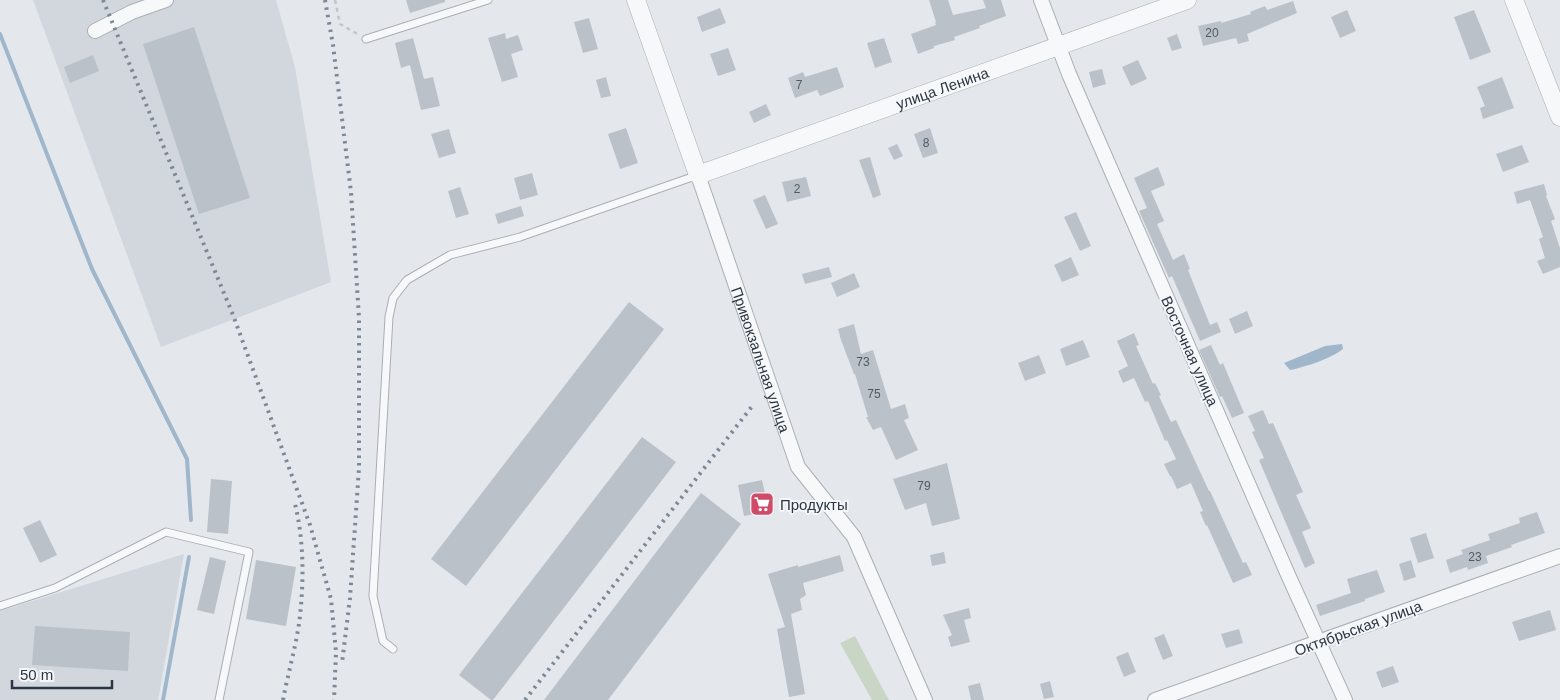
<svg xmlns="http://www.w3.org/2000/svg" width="1560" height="700" viewBox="0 0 1560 700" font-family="Arial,sans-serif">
	<rect width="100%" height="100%" fill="#e4e8ec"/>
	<g fill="#d2d7de">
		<path d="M33 0H276L295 67 331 282 161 347Z"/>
		<path d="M184 554 158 700H0V611Z"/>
	</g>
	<path fill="#cad6c5" d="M855 636 885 693 889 700H872L840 643Z"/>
	<path fill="#a0b7cb" d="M1342 344 1343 349C1330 359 1305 367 1290 370L1284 363 1325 346Z"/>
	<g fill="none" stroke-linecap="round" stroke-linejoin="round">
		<g stroke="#a0b7cb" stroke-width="4">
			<path d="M0 34 92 269 187 459 191 520"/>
			<path d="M163 700 189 557"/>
		</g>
	</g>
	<g fill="#bbc1c9">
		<path d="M406 0H445V2L410 13Z"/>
		<path d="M929 0H948L953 15 986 8 983 0H1001L1006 16 979 26 980 28 954 37 955 40 934 46V48L918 54 911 34 936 25 935 22H936Z"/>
		<path d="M1293 1 1297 13 1247 34 1249 41 1238 44 1236 38 1203 46 1198 26 1221 21V23L1251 14 1250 12 1265 6 1267 10Z"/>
		<path d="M720 8 726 23 702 32 697 17Z"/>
		<path d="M1347 10 1356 31 1340 38 1331 17Z"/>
		<path d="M1474 10 1491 52 1470 60 1454 17Z"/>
		<path d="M589 18 598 49 583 53 574 22Z"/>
		<path d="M194 27 250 198 199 214 143 44Z"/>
		<path d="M505 33 506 39 518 35 523 50 511 54 518 77 502 82 488 38Z"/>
		<path d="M1177 34 1182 48 1172 51 1167 38Z"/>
		<path d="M413 38 424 79 433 77 440 106 421 110 410 65 401 68 395 43Z"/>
		<path d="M884 38 892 62 875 68 867 43Z"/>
		<path d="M728 48 736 70 718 76 710 54Z"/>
		<path d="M93 55 99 71 70 83 64 67Z"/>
		<path d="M1138 60 1147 79 1131 86 1122 67Z"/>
		<path d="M837 67 844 87 820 96 817 90 795 98 788 78 803 72 805 77Z"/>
		<path d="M1102 69 1106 84 1093 88 1089 72Z"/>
		<path d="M606 77 611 96 601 98 596 80Z"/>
		<path d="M1502 77 1514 108 1483 119 1480 108 1485 106 1477 87Z"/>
		<path d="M766 104 771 115 754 123 749 112Z"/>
		<path d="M626 128 638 163 620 169 608 134Z"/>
		<path d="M930 128 938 153 923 158 914 134Z"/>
		<path d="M449 129 456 153 439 158 431 134Z"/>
		<path d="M897 144 903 156 894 160 888 148Z"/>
		<path d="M1522 145 1529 162 1503 172 1496 154Z"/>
		<path d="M870 157 881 195 873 198 859 160Z"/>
		<path d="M1158 167 1165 185 1151 191 1164 221 1157 224 1173 260 1184 254 1190 269 1188 270 1210 325 1217 322 1221 332 1200 341 1172 276 1169 278 1139 211 1147 208 1134 178Z"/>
		<path d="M532 173 538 195 520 200 514 178Z"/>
		<path d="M806 177 811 196 787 202 782 182Z"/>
		<path d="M1544 184 1547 195 1546 196 1555 219 1551 221 1560 248V267L1543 274 1537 261 1545 258 1539 239 1543 237 1530 200 1517 204 1514 192Z"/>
		<path d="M460 187 469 214 456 218 448 191Z"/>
		<path d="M765 195 778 224 766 229 753 200Z"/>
		<path d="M521 206 524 216 498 224 495 214Z"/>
		<path d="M1076 212 1091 246 1080 251 1064 217Z"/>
		<path d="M1071 257 1079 275 1062 282 1054 265Z"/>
		<path d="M829 267 832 277 805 284 802 274Z"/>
		<path d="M854 273 860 287 837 297 831 283Z"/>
		<path d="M629 302 664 329 466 586 431 559Z"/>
		<path d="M1247 311 1253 326 1235 334 1229 319Z"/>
		<path d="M854 324 861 354 873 350 891 409 905 404 909 418 904 420 918 450 896 460 881 427 873 430 866 417H868L855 374H854L841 340 838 329Z"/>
		<path d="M1134 333 1139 345 1136 346 1153 384 1155 383 1161 395 1159 396 1171 422 1176 420 1209 491H1210L1243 563 1246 562 1252 575 1233 583 1207 525 1206 526 1200 512 1203 511 1191 483 1177 489 1171 476H1170L1164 464 1176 459 1167 440 1165 441 1148 401 1145 402 1134 378 1123 383 1118 371 1128 366 1117 341Z"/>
		<path d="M1083 340 1090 357 1066 366 1060 349Z"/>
		<path d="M1211 345 1220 365 1223 363 1244 413 1232 418 1222 396 1220 397 1199 350Z"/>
		<path d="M1039 355 1046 373 1025 381 1018 363Z"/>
		<path d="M1263 410 1269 424 1273 423 1303 492 1296 495 1311 528 1302 532 1315 563 1305 568 1259 460 1264 458 1252 432 1255 431 1248 416Z"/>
		<path d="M642 437 676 462 493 700H491L459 675Z"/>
		<path d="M947 463 960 519 932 526 926 503 905 510 893 479Z"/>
		<path d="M211 479 232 481 228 534 207 532Z"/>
		<path d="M762 480 769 511 744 516 738 485Z"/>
		<path d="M701 493 741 524 608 700H544Z"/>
		<path d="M1537 512 1545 533 1511 545 1512 547 1486 556 1488 563 1468 570 1467 567 1450 573 1446 560 1463 554 1461 550 1490 540 1488 534 1520 523 1519 518Z"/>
		<path d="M40 520 57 555 40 563 23 528Z"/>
		<path d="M1426 533 1434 558 1418 563 1410 538Z"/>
		<path d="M944 552 946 563 932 566 930 555Z"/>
		<path d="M840 555 844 571 803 583 806 595 800 599 802 610 791 614 805 694 789 697 777 629 785 627 768 574 798 565V567Z"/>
		<path d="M210 557 226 561 214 614 197 610Z"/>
		<path d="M256 560 296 567 286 626 246 619Z"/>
		<path d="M1411 560 1416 577 1404 581 1399 564Z"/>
		<path d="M1377 570 1385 592 1365 599V601L1320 616 1316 605 1351 593 1347 579Z"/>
		<path d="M969 608 971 618 964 620 970 642 951 647 948 637 952 635 943 615Z"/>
		<path d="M1550 610 1556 630 1519 641 1512 622Z"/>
		<path d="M35 626 130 632 128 671 32 665Z"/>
		<path d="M1239 629 1243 643 1226 648 1221 634Z"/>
		<path d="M1164 634 1173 656 1163 660 1154 638Z"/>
		<path d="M1128 652 1136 672 1124 677 1116 657Z"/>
		<path d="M1393 666 1399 682 1382 688 1376 672Z"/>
		<path d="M1050 681 1054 697 1044 699 1040 684Z"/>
		<path d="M980 683 984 700H971L968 686Z"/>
	</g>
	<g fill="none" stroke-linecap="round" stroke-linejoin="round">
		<g stroke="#a9afb6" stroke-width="9">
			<g id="service">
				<path d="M366 39 488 0"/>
				<path d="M0 606 55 588 166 532 249 552 219 700"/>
				<path d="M393 649 383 641 373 596 389 317 393 298 407 280 450 255 520 237 698 175"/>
			</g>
		</g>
		<g stroke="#a9afb6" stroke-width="16">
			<g id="minor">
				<path d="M1041 0 1069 74 1289 577 1345 700"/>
				<path d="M95 31 132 12 166 0"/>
				<path id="s1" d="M698 175 798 467 854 537 925 700"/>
				<path d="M1155 700 1560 556"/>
			</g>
		</g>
		<g stroke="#a9afb6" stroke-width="19">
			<g id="tertiary">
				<path id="s2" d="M636 0 698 175 1187 0"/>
				<path d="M1514 0 1560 117"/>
			</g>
		</g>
		<path stroke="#c2c6cb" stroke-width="2.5" stroke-dasharray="4 4" stroke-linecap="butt" d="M335 0 340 24 359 35"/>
		<use href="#service" stroke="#f7f8fa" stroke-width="7"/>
		<use href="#minor" stroke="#f7f8fa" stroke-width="14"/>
		<use href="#tertiary" stroke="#f7f8fa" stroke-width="18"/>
		<g stroke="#7d8896" stroke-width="4" stroke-dasharray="2.5 5" stroke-linecap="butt">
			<path d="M103 0 233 315 310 525 331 599 336 652 334 700"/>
			<path d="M325 0 333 45 351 192 359 318V468L350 598 342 663"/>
			<path d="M283 700C288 673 297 643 300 616 304 578 304 538 294 500"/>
			<path d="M525 700 753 405"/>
		</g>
	</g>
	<defs>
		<g id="supermarket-square" transform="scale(1.25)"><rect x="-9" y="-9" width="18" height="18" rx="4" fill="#cf4b67" stroke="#f4f6f9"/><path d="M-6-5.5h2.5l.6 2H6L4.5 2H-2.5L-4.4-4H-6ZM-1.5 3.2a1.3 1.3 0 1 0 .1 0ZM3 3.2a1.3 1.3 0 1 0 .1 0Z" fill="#fff"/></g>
	</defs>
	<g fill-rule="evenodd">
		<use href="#supermarket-square" x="762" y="504"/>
	</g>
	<g text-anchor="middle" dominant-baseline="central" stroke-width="4" stroke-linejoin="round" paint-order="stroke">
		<g font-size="12" fill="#4f5965">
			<text x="1212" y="33">20</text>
			<text x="799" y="85">7</text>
			<text x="926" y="143">8</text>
			<text x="797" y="189">2</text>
			<text x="863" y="362">73</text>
			<text x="874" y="394">75</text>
			<text x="924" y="486">79</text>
			<text x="1475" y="557">23</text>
		</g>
		<g font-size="15" fill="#2b3644" stroke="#f4f6f9">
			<text stroke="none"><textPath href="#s2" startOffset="445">улица Ленина</textPath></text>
			<text transform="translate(1190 351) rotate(66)">Восточная улица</text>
			<text stroke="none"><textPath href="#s1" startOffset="195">Привокзальная улица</textPath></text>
			<text transform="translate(1358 628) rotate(-20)">Октябрьская улица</text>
		</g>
		<g font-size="15" fill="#2b3644" stroke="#f4f6f9" text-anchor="start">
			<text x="780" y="504">Продукты</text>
		</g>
	</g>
	<path d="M12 680v8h100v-8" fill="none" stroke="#2b3644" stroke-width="2.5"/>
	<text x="20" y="680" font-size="15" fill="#2b3644" stroke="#f4f6f9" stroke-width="4" paint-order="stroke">50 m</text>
</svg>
